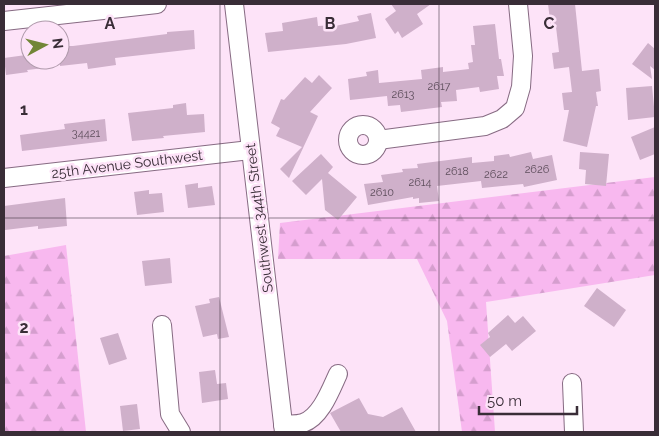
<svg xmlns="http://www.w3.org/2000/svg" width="659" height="436" viewBox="0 0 659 436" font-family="Raleway,sans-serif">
	<defs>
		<pattern id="forest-firs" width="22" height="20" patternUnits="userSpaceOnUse" patternTransform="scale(1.25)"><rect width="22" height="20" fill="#f8b8ef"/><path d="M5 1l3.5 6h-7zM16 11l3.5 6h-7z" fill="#d59ece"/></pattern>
	</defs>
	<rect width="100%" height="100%" fill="#fde3f8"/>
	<g fill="url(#forest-firs)">
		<path d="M655 177V275L486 302 495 432H462L447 321 417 259H278L280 223Z"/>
		<path d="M66 245 86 432H4V256Z"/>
	</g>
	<g fill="#cfb0ca">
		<path d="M391 4H431L417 14 423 24 402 38 398 31 395 34 385 19 396 11Z"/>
		<path d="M548 4H575L582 71 599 69 601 91 596 92 598 106H596L587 147 563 141 569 110H564L562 93 572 92 569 67 554 69 552 53 559 52 556 27 551 28Z"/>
		<path d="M371 13 376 38 346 44 268 52 265 33 283 31 282 23 317 17 318 26 335 25V26L359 21 357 16Z"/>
		<path d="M495 24 499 59H501L504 76H497L499 89 480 92 479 87 456 90 457 101 441 102 442 107 401 112 400 105 388 106 387 96 350 100 348 79 367 76 366 72 378 70 379 83 422 79 421 70 443 67V72L469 69 468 63 473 62 471 45H475L473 26Z"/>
		<path d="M194 30 195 49 115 58 116 65 88 69 87 63 60 66V46H73L167 34V32Z"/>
		<path d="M648 43 655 49V70L650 66 652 79 632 64Z"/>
		<path d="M26 55V60H53V67L27 70 28 72 6 75 4 58Z"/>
		<path d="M319 75 332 88 310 112 318 116 289 178 280 169 302 147 276 136 280 128 271 123 281 99 284 100 305 77 312 83Z"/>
		<path d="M652 86 655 117 628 120 626 88Z"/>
		<path d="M186 103 187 115 204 114 205 132 163 136 164 138 132 141 128 113 173 108V105Z"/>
		<path d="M105 119 107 141 22 151 20 135 65 129 64 124Z"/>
		<path d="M655 127V154L640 160 631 137Z"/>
		<path d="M531 152 533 159 552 155 557 180 524 187 523 184 482 188 481 181 437 186 439 201 419 203V198L413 199V197L368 205 364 184 383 182 381 175 403 172 402 169 418 168 417 164 472 157V163L494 161V156L509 154 510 157Z"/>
		<path d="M580 152 609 154 606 186 585 184 586 170 579 169Z"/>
		<path d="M321 154 333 167 328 173 357 197 338 220 325 210 322 179 306 195 292 181Z"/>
		<path d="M198 183V188L212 186 215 205 188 208 185 185Z"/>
		<path d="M149 190V194L162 193 164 212 137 215 134 192Z"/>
		<path d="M65 198 67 226 38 229V226L5 230 4 206Z"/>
		<path d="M170 258 172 283 145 286 142 261Z"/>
		<path d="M597 288 626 310 614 327 584 306Z"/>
		<path d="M219 297 229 337 218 339 217 334 203 337 195 306 210 303 209 299Z"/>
		<path d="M508 315 515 323 523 316 536 331 512 351 506 344 490 357 480 345 490 337 488 333Z"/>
		<path d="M118 333 127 359 109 365 100 338Z"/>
		<path d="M215 370 217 384 226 383 228 399 202 403 199 372Z"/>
		<path d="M359 398 368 414 383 417 402 407 416 432H341L330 413Z"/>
		<path d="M137 404 140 429 123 431 120 406Z"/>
	</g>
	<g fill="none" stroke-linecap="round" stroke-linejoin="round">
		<g stroke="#876b83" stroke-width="20">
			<g id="minor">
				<path d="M234 4 284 432"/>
				<path d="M4 21 157 4"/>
				<circle cx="363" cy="140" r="15"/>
				<path d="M378 140 485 126 502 119 515 108 521 87 523 56 518 4"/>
				<path d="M4 178 250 150"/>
				<path d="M162 325 170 414 181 432"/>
				<path d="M572 383 574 432"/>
				<path d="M283 425C289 424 297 425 303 423 321 417 331 389 338 374"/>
			</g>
		</g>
		<use href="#minor" stroke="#fff" stroke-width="18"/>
	</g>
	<path fill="none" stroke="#392d37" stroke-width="1" stroke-opacity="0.55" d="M220 4V432M439 4V432M4 218H655"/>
	<g text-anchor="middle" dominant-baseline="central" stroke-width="5" stroke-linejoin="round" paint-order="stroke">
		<g font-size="11" fill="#5e4e5c">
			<text x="439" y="86">2617</text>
			<text x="403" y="94">2613</text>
			<text x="86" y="133">34421</text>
			<text x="537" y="169">2626</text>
			<text x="457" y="171">2618</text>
			<text x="496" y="174">2622</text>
			<text x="420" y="182">2614</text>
			<text x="382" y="192">2610</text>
		</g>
		<g font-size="14" fill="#392d37" stroke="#fde3f8">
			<text transform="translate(127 164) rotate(-7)">25th Avenue Southwest</text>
			<text transform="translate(259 218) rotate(-97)">Southwest 344th Street</text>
		</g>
	</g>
	<g font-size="16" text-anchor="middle" font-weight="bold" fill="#392d37" stroke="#fde3f8" stroke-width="5" stroke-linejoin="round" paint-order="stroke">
		<text x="110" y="29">A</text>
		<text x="330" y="29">B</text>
		<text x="549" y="29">C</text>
		<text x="24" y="115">1</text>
		<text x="24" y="333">2</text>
	</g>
	<rect width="659" height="436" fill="none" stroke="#392d37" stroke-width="10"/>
	<g transform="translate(45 45) rotate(83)"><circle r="24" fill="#fde3f8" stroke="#af9aab"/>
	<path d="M0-4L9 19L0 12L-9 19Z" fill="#728637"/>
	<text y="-8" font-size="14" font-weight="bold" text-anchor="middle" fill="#392d37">N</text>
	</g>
	<path d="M479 406v8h98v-8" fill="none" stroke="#392d37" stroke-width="2.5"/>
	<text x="487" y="406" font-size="15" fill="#392d37" stroke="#fde3f8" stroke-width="4" paint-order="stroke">50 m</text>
</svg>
